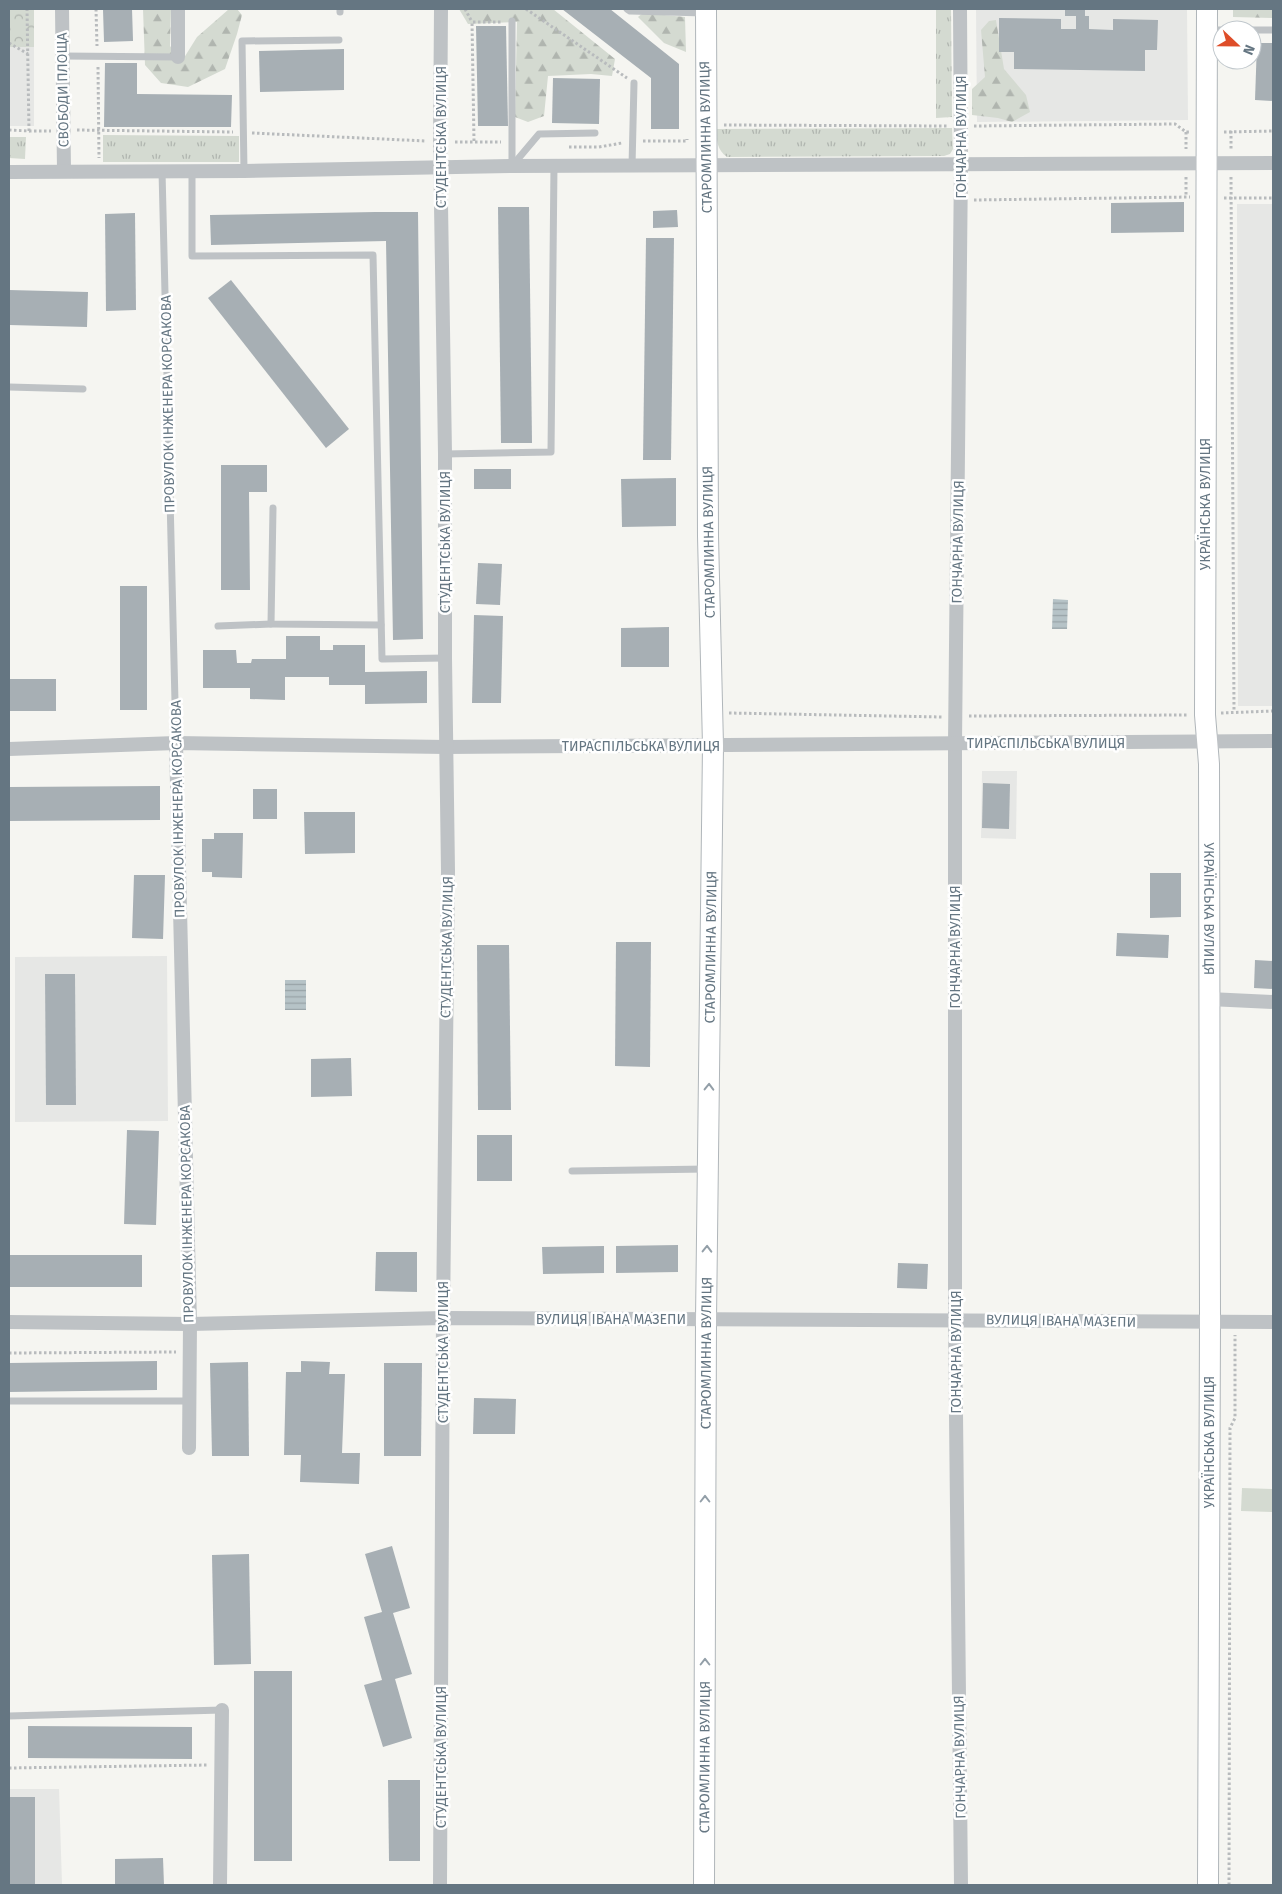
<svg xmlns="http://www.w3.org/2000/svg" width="1282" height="1894" viewBox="0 0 1282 1894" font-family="'Fira Sans',sans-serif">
	<defs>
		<pattern id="grass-tufts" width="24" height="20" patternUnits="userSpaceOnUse" patternTransform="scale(1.25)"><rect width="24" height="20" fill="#d4dad1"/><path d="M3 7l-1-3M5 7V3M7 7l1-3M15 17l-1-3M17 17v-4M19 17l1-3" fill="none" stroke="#b0b5af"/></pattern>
		<pattern id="forest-firs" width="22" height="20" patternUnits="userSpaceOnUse" patternTransform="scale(1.25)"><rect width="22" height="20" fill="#d4dad1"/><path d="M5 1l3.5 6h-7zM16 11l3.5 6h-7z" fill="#b0b5af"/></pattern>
		<pattern id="park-crowns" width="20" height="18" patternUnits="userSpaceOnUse" patternTransform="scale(1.25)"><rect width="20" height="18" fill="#d4dad1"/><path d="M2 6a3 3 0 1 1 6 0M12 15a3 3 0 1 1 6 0" fill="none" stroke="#b0b5af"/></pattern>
		<pattern id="water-rules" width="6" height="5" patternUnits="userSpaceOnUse" patternTransform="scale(1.25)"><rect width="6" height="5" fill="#b6c3c7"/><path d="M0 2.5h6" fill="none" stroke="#98a3a7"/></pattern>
	</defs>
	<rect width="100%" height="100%" fill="#f5f5f1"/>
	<g fill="#e6e7e5">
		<path d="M976 9H1187L1188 120 977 122Z"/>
		<rect x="9" y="47" width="25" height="79"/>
		<path d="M1237 204H1273V706H1238Z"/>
		<path d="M982 771H1017L1016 839 981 838Z"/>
		<path d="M167 956 168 1121 15 1122V957Z"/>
		<path d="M9 1789H59L62 1885H9Z"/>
	</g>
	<g fill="url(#grass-tufts)">
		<path d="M936 9H951L952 117 936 118Z"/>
		<path d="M952 128 953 149 950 154 944 156 727 157C717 150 717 141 716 129Z"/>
		<path d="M103 135 239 136V162H103Z"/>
		<path d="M9 137H26L25 159 9 158Z"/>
	</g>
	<g fill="url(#forest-firs)">
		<path d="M143 9H171L170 46 182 61 197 37 229 9H237L242 15 237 34 225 69 188 87 161 83 145 65Z"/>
		<path d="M459 9H553L615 59 612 76 591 74 548 76 544 116 528 122 515 117 517 22 468 24Z"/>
		<path d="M1233 9H1273V18L1233 17Z"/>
		<path d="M643 13 685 17 686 52 664 43 638 17Z"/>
		<path d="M996 20 1004 69 1026 95 1030 112 1012 122 998 118 972 115V89L985 77 981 30 989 21Z"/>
	</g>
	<rect fill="url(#park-crowns)" x="9" y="9" width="25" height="38"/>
	<path fill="#d4dad1" d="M1242 1488 1273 1489V1512L1241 1511Z"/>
	<g fill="url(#water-rules)">
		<path d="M1053 599 1068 600 1067 629H1052Z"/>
		<rect x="285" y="980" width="21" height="30"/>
	</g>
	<g fill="#a7afb4">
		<path d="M103 9H132L133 41 104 42Z"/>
		<path d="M562 9H610L679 64V129H651V78Z"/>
		<path d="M1065 9H1085V16H1089V29L1113 30V19L1158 20 1157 50H1145V71L1014 69V52H999V18L1061 19V29H1076V16H1065Z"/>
		<path d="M476 26H506L508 126H478Z"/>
		<path d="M1257 43H1273V101L1255 100Z"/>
		<path d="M344 49V90L260 92 259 51Z"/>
		<path d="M105 63H137V94L232 95 231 127H104Z"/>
		<path d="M553 78 600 79 599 124 552 123Z"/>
		<path d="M1184 202V232L1111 233V203Z"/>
		<path d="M498 207H529L532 443H501Z"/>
		<path d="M677 210 678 227 653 228V211Z"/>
		<path d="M375 212H418L423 639 393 640 386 241 211 245 210 215Z"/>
		<path d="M135 213 136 310 106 311 105 214Z"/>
		<path d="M646 238H674L671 460H643Z"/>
		<path d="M231 280 349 429 326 448 208 298Z"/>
		<path d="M9 290 88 292 87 327 9 325Z"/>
		<path d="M221 465H267V492H249L250 590H221Z"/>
		<rect x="474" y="469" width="37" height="20"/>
		<path d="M676 478V526L622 527 621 479Z"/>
		<path d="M478 563 502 564 500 605 476 604Z"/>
		<rect x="120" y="586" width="27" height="124"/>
		<path d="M474 615 503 616 501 703H472Z"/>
		<path d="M669 627V667H621V628Z"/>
		<path d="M286 636H320V650H333V645H365V672L427 671V703L365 704V685H329V677H285V700L250 699V688H203V650H236L237 663H251L252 659H286Z"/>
		<rect x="9" y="679" width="47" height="32"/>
		<path d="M983 783 1010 784 1009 829 982 828Z"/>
		<path d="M160 786V820L9 821V787Z"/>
		<rect x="253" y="789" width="24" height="30"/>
		<path d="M304 812H355V853L305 854Z"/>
		<path d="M214 833H243L242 878 212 877V872H202V839H214Z"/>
		<path d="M1150 873H1181V917L1150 918Z"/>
		<path d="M134 875H165L163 939 132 938Z"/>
		<path d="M1117 933 1169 935 1168 958 1116 956Z"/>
		<path d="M616 942H651L650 1067 615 1066Z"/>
		<path d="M477 945H509L511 1110H478Z"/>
		<path d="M1255 960 1273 961V989L1254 988Z"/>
		<path d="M45 974H75L76 1105H46Z"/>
		<path d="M351 1058 352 1096 311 1097V1059Z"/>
		<path d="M127 1130 159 1131 156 1225 124 1224Z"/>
		<rect x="477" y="1135" width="35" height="46"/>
		<path d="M678 1245V1272L616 1273V1246Z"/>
		<path d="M604 1246V1273L543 1274 542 1247Z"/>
		<path d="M376 1252H417V1292L375 1291Z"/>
		<rect x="9" y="1255" width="133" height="32"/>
		<path d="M898 1263 928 1264 927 1289 897 1288Z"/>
		<path d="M157 1361V1390L9 1392V1363Z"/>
		<path d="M301 1361 330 1362 329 1374H345L342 1453H360L359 1484 300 1482 301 1455H284L286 1372H301Z"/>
		<path d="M248 1362 249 1456H212L210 1363Z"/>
		<path d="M384 1363H422L421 1456H384Z"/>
		<path d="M474 1398 516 1399 515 1434H473Z"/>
		<path d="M392 1546 410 1608 393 1613 412 1674 395 1679 412 1738 383 1747 364 1685 382 1680 364 1617 382 1612 365 1554Z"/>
		<path d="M249 1554 251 1664 214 1665 212 1555Z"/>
		<rect x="254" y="1671" width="38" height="190"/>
		<path d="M28 1726 192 1727V1759L28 1758Z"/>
		<path d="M388 1780H420V1861H389Z"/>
		<rect x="9" y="1797" width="26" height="88"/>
		<path d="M163 1858 164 1885H115V1859Z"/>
	</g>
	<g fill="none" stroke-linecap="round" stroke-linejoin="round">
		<g stroke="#b0b6ba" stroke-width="22">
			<g id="secondary">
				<path id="s1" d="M1207 9 1205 715 1209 764 1210 1322 1208 1885"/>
				<path id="s2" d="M704 1885 706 1320 713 746 708 536 706 9"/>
			</g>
		</g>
		<g stroke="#b8bbbd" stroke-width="3" stroke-dasharray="2.5 2.5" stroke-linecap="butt">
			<path d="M96 9 97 46"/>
			<path d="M465 9 472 22"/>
			<path d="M526 9 627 78"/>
			<path d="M9 43 28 54"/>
			<path d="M98 67 99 158"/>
			<path d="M724 125 948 126"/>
			<path d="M974 126 1175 124 1186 132H1190"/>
			<path d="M9 130 29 131 27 9"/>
			<path d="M77 130 233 132"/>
			<path d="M29 131H51"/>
			<path d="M1231 131V151"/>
			<path d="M1186 132V149"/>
			<path d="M1224 132 1273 131"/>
			<path d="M252 133 426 141"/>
			<path d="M474 141 472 22H503"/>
			<path d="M643 141H687V139"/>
			<path d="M455 142H501"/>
			<path d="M569 147H599L622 143"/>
			<path d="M1186 177V196"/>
			<path d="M1231 177 1234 711"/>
			<path d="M1224 198H1273"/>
			<path d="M974 200 1190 197"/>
			<path d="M729 713 943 717"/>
			<path d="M1221 713 1273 711"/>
			<path d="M969 716 1188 715"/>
			<path d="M9 1353 176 1352"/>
			<path d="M9 1768 208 1765"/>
			<path d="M1229 1885 1230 1428 1235 1418V1335"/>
		</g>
		<g stroke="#bec2c5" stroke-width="7">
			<path d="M627 9 630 11 705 13"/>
			<path d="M340 12V9"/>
			<path d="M512 21V166"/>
			<path d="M1209 30H1273"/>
			<path d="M63 56 178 57"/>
			<path d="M512 166 539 134 595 133"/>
			<path d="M632 166 634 83"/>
			<path d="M162 171 176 743"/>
			<path d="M192 171V256L373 255 382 659 445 658"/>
			<path d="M244 171 242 41 339 40"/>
			<path d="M9 387 83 389"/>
			<path d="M445 454 551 452 554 166"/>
			<path d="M273 508 271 624 381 625"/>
			<path d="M218 626 271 624"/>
			<path d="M572 1171 707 1169"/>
			<path d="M9 1401H189"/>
			<path d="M9 1716 222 1710"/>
		</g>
		<g stroke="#bec2c5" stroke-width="14">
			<path d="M62 9 64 171"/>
			<path d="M960 9 961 163 955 743V1320L961 1885"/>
			<path d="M178 57V9"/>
			<path d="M9 172 244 171 512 166 1273 163"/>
			<path d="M176 743 190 1324 189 1448"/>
			<path d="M9 749 176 743 446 747 1273 741"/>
			<path d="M1209 999 1273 1002"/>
			<path d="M9 1322 190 1324 443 1318 1273 1322"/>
			<path d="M220 1885 222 1710"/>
			<path d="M440 1885 443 1318 448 871 445 658V454L440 142 441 9"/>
		</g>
		<use href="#secondary" stroke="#fff" stroke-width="20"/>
	</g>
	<defs><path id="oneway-chevron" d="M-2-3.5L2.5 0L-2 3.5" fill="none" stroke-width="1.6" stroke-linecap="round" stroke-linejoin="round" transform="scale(1.25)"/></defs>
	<g stroke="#939fa8">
		<use href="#oneway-chevron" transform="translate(709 1087) rotate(-89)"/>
		<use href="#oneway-chevron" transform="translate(707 1249) rotate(-89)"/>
		<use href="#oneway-chevron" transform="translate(705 1499) rotate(-90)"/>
		<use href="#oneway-chevron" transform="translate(705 1662) rotate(-90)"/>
	</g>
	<g text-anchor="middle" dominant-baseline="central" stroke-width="5" stroke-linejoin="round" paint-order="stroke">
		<g font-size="14" fill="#657682" stroke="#fff">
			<text transform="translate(63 90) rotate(-91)">СВОБОДИ ПЛОЩА</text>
			<text transform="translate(441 137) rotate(-90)">СТУДЕНТСЬКА ВУЛИЦЯ</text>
			<text transform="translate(706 137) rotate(-91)">СТАРОМЛИННА ВУЛИЦЯ</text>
			<text transform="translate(961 137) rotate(-90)">ГОНЧАРНА ВУЛИЦЯ</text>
			<text transform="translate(168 404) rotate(-91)">ПРОВУЛОК ІНЖЕНЕРА КОРСАКОВА</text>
			<text transform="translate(1205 504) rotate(-90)">УКРАЇНСЬКА ВУЛИЦЯ</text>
			<text transform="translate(445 542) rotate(-90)">СТУДЕНТСЬКА ВУЛИЦЯ</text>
			<text transform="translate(709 542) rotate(-91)">СТАРОМЛИННА ВУЛИЦЯ</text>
			<text transform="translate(958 542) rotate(-89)">ГОНЧАРНА ВУЛИЦЯ</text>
			<text x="1046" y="743">ТИРАСПІЛЬСЬКА ВУЛИЦЯ</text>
			<text x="641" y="746">ТИРАСПІЛЬСЬКА ВУЛИЦЯ</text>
			<text transform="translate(178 809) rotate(-91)">ПРОВУЛОК ІНЖЕНЕРА КОРСАКОВА</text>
			<text stroke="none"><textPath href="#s1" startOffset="900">УКРАЇНСЬКА ВУЛИЦЯ</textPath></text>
			<text transform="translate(447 947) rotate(-89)">СТУДЕНТСЬКА ВУЛИЦЯ</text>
			<text stroke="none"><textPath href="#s2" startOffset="938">СТАРОМЛИННА ВУЛИЦЯ</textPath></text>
			<text transform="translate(955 947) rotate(-90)">ГОНЧАРНА ВУЛИЦЯ</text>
			<text transform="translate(187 1214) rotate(-91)">ПРОВУЛОК ІНЖЕНЕРА КОРСАКОВА</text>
			<text x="611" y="1319">ВУЛИЦЯ ІВАНА МАЗЕПИ</text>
			<text transform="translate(1061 1321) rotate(1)">ВУЛИЦЯ ІВАНА МАЗЕПИ</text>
			<text transform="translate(443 1352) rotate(-90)">СТУДЕНТСЬКА ВУЛИЦЯ</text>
			<text stroke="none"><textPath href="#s2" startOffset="532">СТАРОМЛИННА ВУЛИЦЯ</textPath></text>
			<text transform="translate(956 1352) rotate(-90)">ГОНЧАРНА ВУЛИЦЯ</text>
			<text transform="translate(1209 1442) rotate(-90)">УКРАЇНСЬКА ВУЛИЦЯ</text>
			<text transform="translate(441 1757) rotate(-90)">СТУДЕНТСЬКА ВУЛИЦЯ</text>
			<text stroke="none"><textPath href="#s2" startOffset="128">СТАРОМЛИННА ВУЛИЦЯ</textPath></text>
			<text transform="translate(960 1757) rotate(-91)">ГОНЧАРНА ВУЛИЦЯ</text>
		</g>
	</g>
	<rect width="1282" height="1894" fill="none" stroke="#657682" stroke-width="20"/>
	<g transform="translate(1237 45) rotate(112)"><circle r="24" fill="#ffffff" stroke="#c1c8cd"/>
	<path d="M0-4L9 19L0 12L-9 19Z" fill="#de4d29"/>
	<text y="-8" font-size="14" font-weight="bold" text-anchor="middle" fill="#657682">N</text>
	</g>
</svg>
